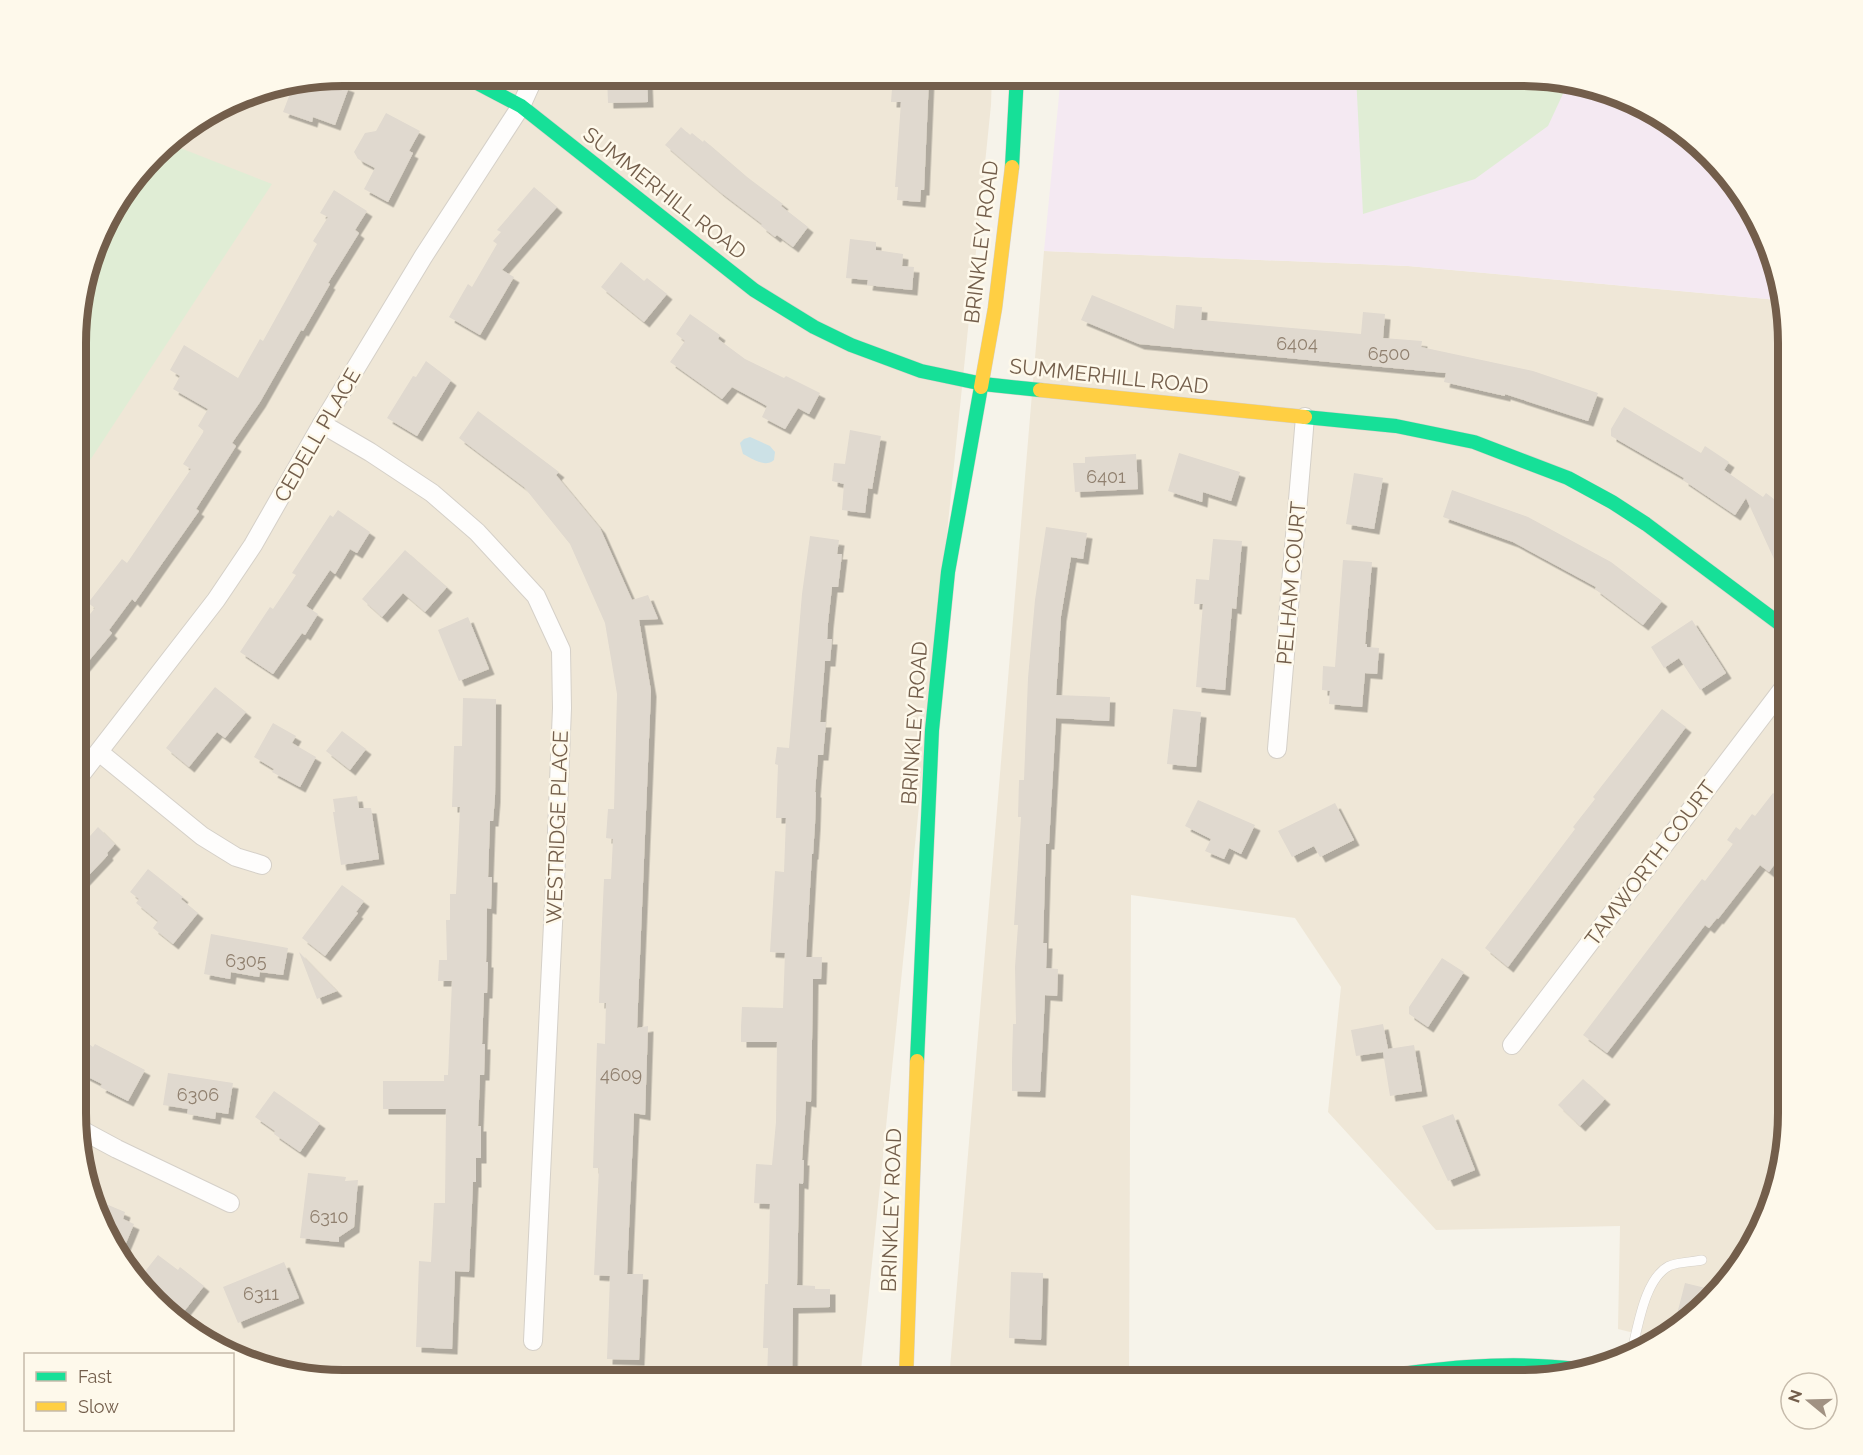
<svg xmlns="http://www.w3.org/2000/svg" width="1863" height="1455" viewBox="0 0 1863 1455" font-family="Raleway,sans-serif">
	<defs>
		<filter id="shadow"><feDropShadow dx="5.5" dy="5.5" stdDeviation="0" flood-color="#0004"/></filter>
	</defs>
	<rect width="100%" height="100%" fill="#f6f3ea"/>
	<g fill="#efe7d7">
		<path d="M342 75H992L991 105 860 1380 325 1379 240 1360 166 1313 103 1231 76 1131 77 307 111 209 166 141 256 89Z"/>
		<path d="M1044 251 1408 266 1778 300 1788 342 1787 1131 1768 1215 1721 1289 1654 1338 1618 1329 1620 1226 1436 1230 1328 1112 1341 987 1295 918 1131 895 1129 1380H949Z"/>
	</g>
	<path fill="#f4e9f2" d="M1061 75 1538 76 1623 95 1697 142 1761 224 1778 300 1408 266 1044 251Z"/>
	<g fill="#e0edd5">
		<path d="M1356 75 1538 76 1568 83 1548 126 1475 179 1363 214Z"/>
		<path d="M165 142 272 184 77 480V307L111 209Z"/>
	</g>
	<path fill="#cce1e6" d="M750 437 770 446 775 452 774 460C765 468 753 459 743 454L740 443 744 439Z"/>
	<g fill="#e0d9cf" filter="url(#shadow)">
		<path d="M607 75 647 76 648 102 608 103Z"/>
		<path d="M893 75H925L924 77 929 78 924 190H921L920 202 897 200 898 187H895L901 102H891Z"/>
		<path d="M324 78 349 87 335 125 313 117 312 122 283 112 294 83Z"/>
		<path d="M386 113 420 131 409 151 413 153 388 202 364 189 375 168 358 159 354 152 365 133 376 131Z"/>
		<path d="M681 127 690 135 692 133 703 142 704 140 747 177 783 204 781 206 808 227 793 247 777 235 775 237 761 226 762 224 720 192 665 145Z"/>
		<path d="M534 187 557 207 502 270 514 277 480 335 449 317 468 284 472 287 497 244 493 241 501 232 497 230Z"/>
		<path d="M334 190 367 211 355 230 359 233 328 283 330 284 303 331 301 330 260 402 232 443 236 446 196 509 199 511 135 602 132 599 109 630 112 633 77 675V630L95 608 88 603 122 559 127 563 191 469 183 464 204 431 198 426 208 409 173 389 180 376 170 370 184 345 238 378 260 339 263 341 317 244 313 241 328 217 320 213Z"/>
		<path d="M850 239 876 242V250L903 254 902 266 914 267 912 290 867 285 868 280 846 278Z"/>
		<path d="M621 262 644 281 647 278 667 294 644 322 601 287Z"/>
		<path d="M1092 295 1174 329 1176 305 1202 307 1201 320 1361 334 1363 312 1385 314 1383 338 1422 341 1421 347 1533 371 1598 393 1588 421 1505 394V396L1444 382 1446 373 1139 344 1081 320Z"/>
		<path d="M690 314 720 335 718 339 745 359 784 378 786 376 820 393 809 414 798 408 785 429 762 417 767 406 732 387 722 399 670 362 685 341 676 334Z"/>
		<path d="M426 361 451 380 417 436 387 418 413 376 416 377Z"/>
		<path d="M1624 407 1701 453 1705 446 1729 462 1724 470 1763 497 1766 493 1788 510V553L1774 559 1746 498 1735 515 1683 480 1684 478 1611 436V429Z"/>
		<path d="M478 411 559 472 556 475 600 528 632 600 648 595 658 619 639 620 651 691 637 1028 648 1026 645 1115 634 1113 627 1274H643L639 1360 607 1359 610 1276 594 1275 599 1168H593L597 1043 605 1044 606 1003H599L601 944 604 879H611L613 839 606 838 608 809H614L617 694 605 623 570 544 524 487 459 438Z"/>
		<path d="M850 430 881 436 872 489 868 488 865 513 842 510 844 484 832 481 834 463 845 464Z"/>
		<path d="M1179 453 1240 472 1231 501 1203 492 1202 502 1168 491Z"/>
		<path d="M1136 454 1138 489 1075 492 1073 463H1085V457Z"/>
		<path d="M1354 473 1383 478 1374 529 1346 524Z"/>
		<path d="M1452 490 1528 517 1611 562 1662 601 1643 625 1595 589 1596 587 1513 542 1443 517Z"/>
		<path d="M338 510 370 532 357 553 350 549 335 574 330 570 306 606 318 614 305 635 302 633 273 674 240 652 270 607 273 609 296 575 292 573 330 515 333 517Z"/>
		<path d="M1046 527 1087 533 1083 559 1071 557 1061 616 1056 695 1110 697 1109 721 1056 718 1049 844H1046L1043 943H1047L1046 968 1058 969 1057 996 1045 995 1040 1092 1012 1091V1063L1013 1024H1016L1015 967 1018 925H1014L1021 817H1018L1019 780H1024L1028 678 1035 600Z"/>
		<path d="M810 536 839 540 837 554H842L838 587H832L828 623 827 639H832L830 661H825L820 722H826L823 755H818L815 792H816L815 824 813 854H812L806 957H822L821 979H813L811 1102 806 1101 802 1160H804L803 1184 799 1183 797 1285 815 1286V1289H830V1307L793 1308 792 1380H767L768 1348H763L765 1284H768L770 1204 754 1203 756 1164 772 1165 776 1122 777 1042H741V1027L742 1007 783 1008 785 953 770 952 775 871 784 872 786 818H776L778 765 775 764 777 747 789 748 802 594Z"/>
		<path d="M1213 539 1242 541 1236 609 1232 608 1225 690 1196 687 1203 604H1194L1196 579 1209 580Z"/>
		<path d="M405 550 447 587 425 612 403 593 382 617 362 599Z"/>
		<path d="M1343 560 1372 562 1365 644H1367V647L1379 648 1377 674 1365 673 1362 707 1329 704 1330 691 1322 690 1323 666 1335 667Z"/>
		<path d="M468 617 489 669 459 681 438 630Z"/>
		<path d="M1692 620 1726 673 1700 690 1679 658 1664 668 1651 647Z"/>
		<path d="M215 687 246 712 225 738 217 732 189 767 166 748Z"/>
		<path d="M463 698 496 699 495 797 493 821H490L488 877H492L491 909 487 908 486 962H488L487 993H484L482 1044H485L484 1075H480L478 1126H481V1158H476V1182H473L469 1272 455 1271 452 1349 416 1347 419 1261 431 1262 434 1203H445L446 1109H383V1081H444V1075H448L452 981H438L439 960H447L446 920H450V894H456L460 807H452L454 746H462Z"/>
		<path d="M1173 709 1201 712 1196 767 1167 764Z"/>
		<path d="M1662 709 1686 727 1508 967 1485 948 1575 829 1573 827 1595 799 1593 797Z"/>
		<path d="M273 723 296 736 292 743 316 757 300 787 272 772 274 769 254 757Z"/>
		<path d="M342 731 366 749 350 770 326 751Z"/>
		<path d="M1773 793 1788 803V829L1778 842 1783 846 1776 855 1779 858 1769 872 1760 865 1718 919 1717 918 1709 928 1705 925 1607 1053 1583 1035 1688 897 1702 879 1705 881 1733 844 1727 840 1736 827 1740 830 1752 814 1755 816Z"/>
		<path d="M357 796 359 808H371L379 859 341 865 333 812H335L333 799Z"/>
		<path d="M1198 800 1255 825 1241 854 1229 848 1224 859 1205 851 1211 839 1185 826Z"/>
		<path d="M1335 803 1354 840 1320 857 1314 846 1292 857 1278 831Z"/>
		<path d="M98 827 115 844 107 853 108 855 76 889V845L87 833 90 836Z"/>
		<path d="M148 869 183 897 181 899 198 913 173 944 153 928 158 921 136 903 139 899 130 892Z"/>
		<path d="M342 885 364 901 356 912 358 913 325 956 302 938Z"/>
		<path d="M211 934 288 948 283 975 260 972 259 977 231 972 230 979 204 974Z"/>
		<path d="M299 952 337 991 317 999Z"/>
		<path d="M1442 958 1464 972 1428 1027 1409 1014V1007Z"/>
		<path d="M1383 1024 1388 1049 1414 1045 1422 1091 1390 1096 1383 1052 1356 1056 1351 1030Z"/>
		<path d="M76 1034 93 1047 95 1044 145 1070 128 1101 100 1087 102 1084 76 1071Z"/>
		<path d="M168 1073 233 1083 228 1114 216 1112 215 1119 187 1114 188 1109 163 1105Z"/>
		<path d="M1583 1079 1605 1099 1580 1126 1558 1105Z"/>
		<path d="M274 1091 320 1123 300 1152 274 1134 275 1131 255 1117Z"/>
		<path d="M1453 1114 1475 1170 1448 1181 1422 1126Z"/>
		<path d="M308 1173 346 1177 345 1181 358 1180 354 1227 339 1237V1242L300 1238Z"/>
		<path d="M94 1199 125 1212 123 1219 134 1224 121 1255 103 1231Z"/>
		<path d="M158 1255 178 1270 180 1267 204 1286 182 1314 139 1279Z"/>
		<path d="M284 1262 299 1298 238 1323 223 1287Z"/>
		<path d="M1011 1272 1043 1273 1041 1340 1009 1338Z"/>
		<path d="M1685 1283 1718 1291 1675 1322Z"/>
	</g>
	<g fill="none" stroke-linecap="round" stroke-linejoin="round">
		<g stroke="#d5d0c8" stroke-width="10">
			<path id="lane" d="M1631 1354C1638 1328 1644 1279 1669 1266 1678 1262 1692 1262 1702 1260"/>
		</g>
		<g stroke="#d5d0c8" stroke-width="20">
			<g id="street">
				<path d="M322 424 370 452 432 493 477 532 536 596 561 650 562 708 555 882 533 1341"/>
				<path d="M1277 749 1305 417"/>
				<path d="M99 752 202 836 236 857 262 865"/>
				<path d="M76 781 216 600 253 545 322 424 423 257 521 106 535 75"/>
				<path d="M1512 1045 1788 682"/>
				<path d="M76 1127 117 1149 230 1203"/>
			</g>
		</g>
		<g stroke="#d6d0c8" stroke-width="15">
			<g id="fast">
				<path d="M462 75 521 106 754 290 814 327 851 345 921 371 983 384 1040 390"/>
				<path d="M1012 167 1017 75"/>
				<path d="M1305 417 1396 426 1474 442 1568 478 1612 502 1646 524 1788 630"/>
				<path d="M917 1061 932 730 948 572 981 387"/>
				<path d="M1358 1380C1431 1369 1503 1360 1577 1369"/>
			</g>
		</g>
		<g stroke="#d6d0c8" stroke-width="15">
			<g id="slow">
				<path d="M981 387 995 308 1012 167"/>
				<path d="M1040 390 1305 417"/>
				<path d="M906 1380 917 1061"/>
			</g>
		</g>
		<use href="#lane" stroke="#fefdfc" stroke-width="9"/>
		<use href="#street" stroke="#fefdfc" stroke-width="18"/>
		<use href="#fast" stroke="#16e098" stroke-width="14"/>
		<use href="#slow" stroke="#ffcf43" stroke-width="14"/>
	</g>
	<g text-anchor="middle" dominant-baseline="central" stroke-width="5" stroke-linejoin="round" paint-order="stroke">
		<g font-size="18" fill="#90806f">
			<text x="1297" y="343">6404</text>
			<text x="1389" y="353">6500</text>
			<text x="1106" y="476">6401</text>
			<text x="246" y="960">6305</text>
			<text x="621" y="1074">4609</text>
			<text x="198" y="1094">6306</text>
			<text x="329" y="1216">6310</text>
			<text x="261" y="1293">6311</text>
		</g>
		<g font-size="21" fill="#735e4b" stroke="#fef9eb">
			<text transform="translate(665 193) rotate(38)">SUMMERHILL ROAD</text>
			<text transform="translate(981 242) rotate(-83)">BRINKLEY ROAD</text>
			<text transform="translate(1109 376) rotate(6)">SUMMERHILL ROAD</text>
			<text transform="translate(317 435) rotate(-60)">CEDELL PLACE</text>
			<text transform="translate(1291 583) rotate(-85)">PELHAM COURT</text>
			<text transform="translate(914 723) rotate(-86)">BRINKLEY ROAD</text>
			<text transform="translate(557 827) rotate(-88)">WESTRIDGE PLACE</text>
			<text transform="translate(1650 863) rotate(-53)">TAMWORTH COURT</text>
			<text transform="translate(891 1210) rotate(-88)">BRINKLEY ROAD</text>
		</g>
	</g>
	<path d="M0 0H1863V1455H0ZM343 86H1521A257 257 0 0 1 1778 343V1113A257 257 0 0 1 1521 1370H343A257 257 0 0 1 86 1113V343A257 257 0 0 1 343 86Z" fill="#fef9eb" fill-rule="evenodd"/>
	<path fill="none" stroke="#735e4b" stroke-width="8" d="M343 86H1521A257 257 0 0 1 1778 343V1113A257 257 0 0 1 1521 1370H343A257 257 0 0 1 86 1113V343A257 257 0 0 1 343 86Z"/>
	<rect x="24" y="1353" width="210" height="78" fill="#fef9eb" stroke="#c6bbab" stroke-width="1.5"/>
	<rect x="36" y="1372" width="30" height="9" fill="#16e098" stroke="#c6bbab" stroke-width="1.5"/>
	<text x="78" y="1383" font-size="18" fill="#735e4b">Fast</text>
	<rect x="36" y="1402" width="30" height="9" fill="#ffcf43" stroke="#c6bbab" stroke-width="1.5"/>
	<text x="78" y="1413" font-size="18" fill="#735e4b">Slow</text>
	<g transform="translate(1809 1401) rotate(289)"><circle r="28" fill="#fef9eb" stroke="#c6bbab" stroke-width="1.5"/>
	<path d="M0-4.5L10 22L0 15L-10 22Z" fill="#a19283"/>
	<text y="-9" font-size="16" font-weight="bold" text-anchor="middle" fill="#735e4b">N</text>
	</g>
</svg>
